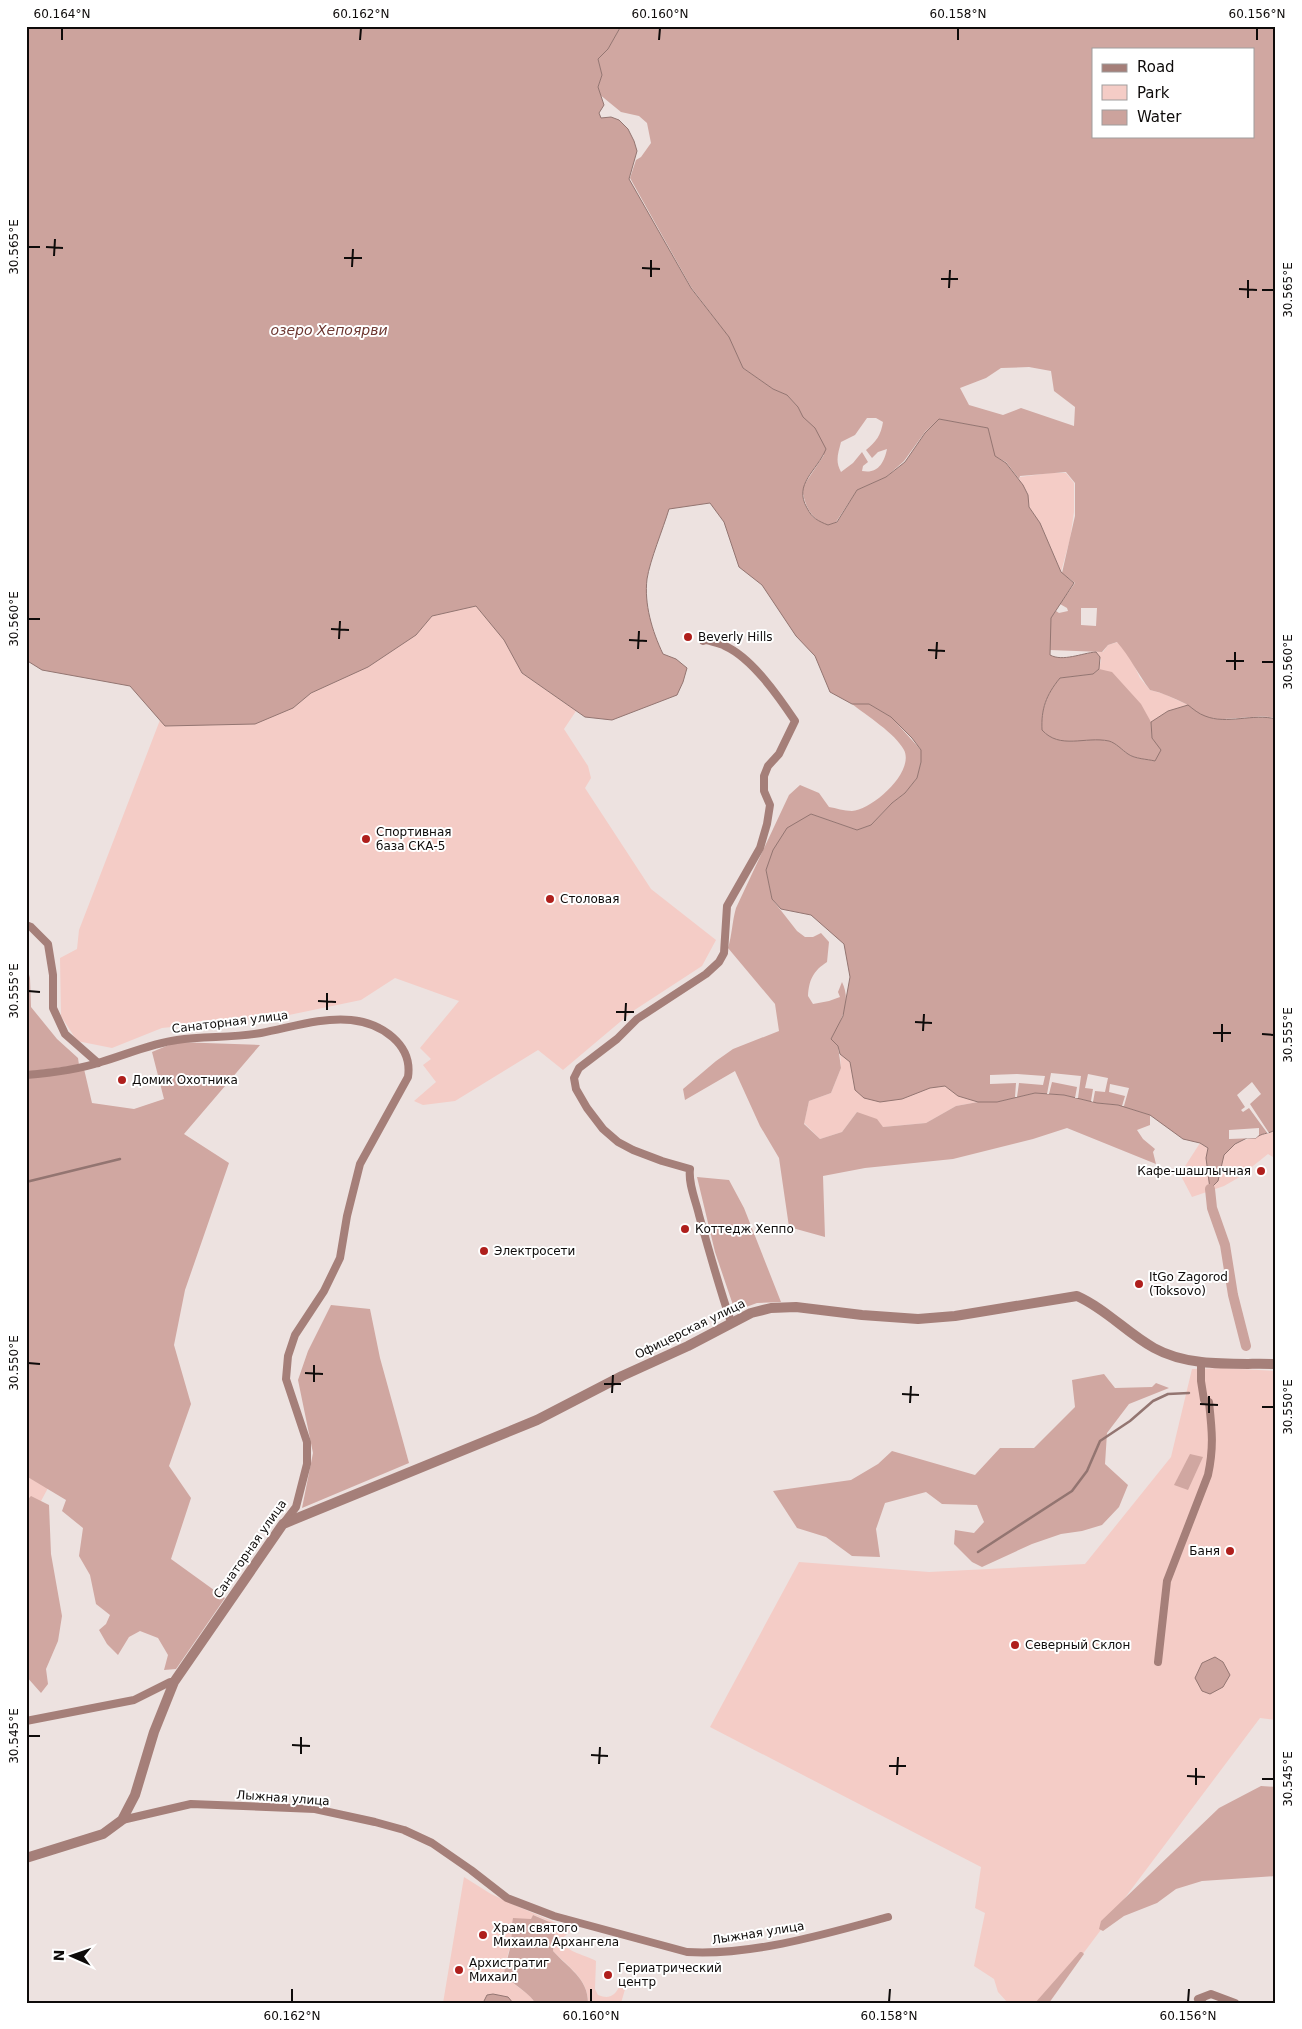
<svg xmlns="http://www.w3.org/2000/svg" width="1302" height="2029" viewBox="0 0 1302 2029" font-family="'DejaVu Sans',sans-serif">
	<rect width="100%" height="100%" fill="#ede2e0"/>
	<g fill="#f4ccc6">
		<path d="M1050 473H1066L1074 483V512L1070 539 1061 572 1040 523 1029 507 1028 495 1019 479 1020 477Z"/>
		<path d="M476 606 504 640 522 673 576 711 564 729 588 766 591 778 585 788 651 889 716 940 702 966 633 1011 563 1070 538 1050 455 1101 423 1105 414 1101 436 1082 423 1065 431 1059 420 1048 459 1001 395 978 361 1000 289 1015 162 1028 112 1048 77 1041 61 1016 60 958 77 949 79 930 160 720 166 726 293 708 311 693 368 667 416 635 432 616Z"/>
		<path d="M1118 642 1130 657 1140 678 1150 690 1164 694 1188 705 1168 711 1151 722 1099 669 1101 660 1096 652H1103L1108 645Z"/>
		<path d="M840 1054 850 1062 855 1090 902 1099 929 1088 945 1086 958 1096 978 1102 956 1106 926 1123 883 1127 857 1112 842 1132 820 1139 804 1123 809 1101 831 1093 841 1068Z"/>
		<path d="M1274 1131 1276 1132V1154L1273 1157 1268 1154 1238 1178 1224 1186 1192 1197 1180 1174 1200 1143 1208 1148 1218 1181C1220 1173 1221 1165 1223 1157 1228 1146 1244 1138 1256 1138 1261 1133 1268 1134 1274 1131Z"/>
		<path d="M1223 1368 1276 1371V1720L1260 1718 1046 2003H1008L998 1992 994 1979 974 1966 985 1913 975 1908 981 1867 710 1727 799 1562 929 1572 1085 1564 1171 1457 1192 1369Z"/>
		<path d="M26 1476 48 1488 41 1501 26 1536Z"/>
		<path d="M464 1877 491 1894 519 1907 573 1930C543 1947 587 1955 596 1961L595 1989 598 1995C608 1999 614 1997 619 1987L626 1986 621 2003H588C588 1978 568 1967 553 1951 552 1927 561 1924 533 1915L531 1919 511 1926C511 1931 512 1937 511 1942 509 1956 499 1970 512 1982 520 1990 530 1993 535 2003H443Z"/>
	</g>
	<g fill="#d0a7a1" fill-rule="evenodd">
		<path d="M621 26H1276V718C1253 713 1229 723 1206 717 1199 715 1192 708 1186 704 1174 698 1163 693 1150 690 1138 674 1130 657 1117 642L1108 645 1102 652 1050 650V618L1056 611 1059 613 1068 611 1067 608 1060 604 1075 583 1062 573 1075 516V483L1066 472 1020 476 1019 479 1006 462 994 456 988 428 939 419 925 432 904 461 886 477 857 490 836 522 827 526C810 517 805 507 802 488L824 455 815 428 802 417 798 407 787 395 773 389 743 368 728 336 691 287 630 178 636 160 641 157 651 143 647 123 639 116 621 112 599 94 598 87 602 75 598 59 608 49ZM1093 49H1253V136H1093ZM1029 367 1051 371 1054 391 1075 407 1074 426 1021 408 1003 415 969 405 960 388 986 378 1001 368ZM867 418H876L883 422C881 435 876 442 866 450L872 458 878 452 887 449C884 463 878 474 862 471L863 466 868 462 862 452 853 463 841 472C835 461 838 454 841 442L855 435ZM1081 608H1097L1096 626 1081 625Z"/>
		<path d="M1099 669 1112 672 1141 704 1151 722 1152 738 1162 750 1155 761C1147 759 1136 759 1128 754 1122 750 1116 743 1109 741 1085 736 1061 751 1042 730 1041 709 1046 695 1060 678L1093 674Z"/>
		<path d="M852 704H869L891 717 921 750V762L917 778 905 793 892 803 871 825 857 830 811 814 766 870 772 899 797 931 805 937H813L821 933 829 942 827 962C813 971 809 980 808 996L813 1004 829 1001 840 997 838 992 842 982C852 1003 841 1020 831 1039L838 1046 841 1068 831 1093 809 1101 804 1124 820 1139 842 1132 857 1112 877 1119 883 1127 926 1123 956 1106 978 1102H997L1035 1093 1064 1095 1097 1103 1118 1105 1150 1115V1125L1137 1130 1143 1139 1155 1149 1153 1152 1156 1164 1067 1128 1033 1139 953 1159 865 1168 823 1176 825 1237 789 1227 779 1158 760 1126 735 1071 685 1100 683 1089 716 1061 733 1049 779 1031 775 1004 728 948C732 935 732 922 736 908L789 795 800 785 819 793 829 807C836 808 844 811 852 811 872 810 915 772 904 750 895 733 867 716 852 704Z"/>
		<path d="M26 964 30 978 31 1007 57 1039 78 1058 79 1065 26 1072Z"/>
		<path d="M176 1042 260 1045 184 1134 229 1163 185 1290 174 1345 191 1404 169 1466 191 1498 171 1559 225 1598 176 1669 164 1670 168 1655 158 1638 140 1631 129 1637 118 1655 107 1644 99 1630 106 1624 110 1615 96 1604 90 1575 79 1556 83 1528 62 1511 66 1500 26 1476V1077L84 1069 92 1103 134 1109 164 1099 152 1052Z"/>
		<path d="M697 1177 729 1180 744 1208 781 1302 757 1303 735 1311 715 1252Z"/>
		<path d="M331 1305 370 1309 380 1358 409 1463 302 1508 313 1453 298 1380 308 1351Z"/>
		<path d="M1104 1374 1115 1388 1152 1387 1156 1383 1169 1388 1129 1404 1107 1433 1105 1464 1128 1485 1119 1507 1102 1525 1082 1531 1061 1534 1032 1544 982 1567 972 1562 954 1544 955 1530 974 1533 984 1522 977 1505 942 1504 926 1492 885 1503 876 1529 880 1557 852 1556 826 1537 797 1528 773 1491 851 1480 878 1464 892 1451 975 1475 1000 1448H1034L1075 1407 1072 1380Z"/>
		<path d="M1190 1454 1203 1457 1188 1490 1174 1485Z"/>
		<path d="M31 1496 49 1505 51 1554 62 1616 58 1641 46 1669 48 1684 41 1693 26 1676V1501Z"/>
		<path d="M1261 1786 1276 1787V1876L1202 1881 1176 1889 1157 1903 1124 1916 1103 1931 1099 1929 1101 1921 1219 1808Z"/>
		<path d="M533 1915 552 1923 555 1931 553 1951C568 1968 588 1978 588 2003H535C530 1993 513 1985 504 1974 505 1963 510 1953 511 1942 512 1934 511 1926 513 1918L531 1919Z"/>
		<path d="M1080 1952H1082L1084 1954 1049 2003H1035Z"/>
	</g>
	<g fill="#cca39d" stroke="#937571">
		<path d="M26 26H621L608 49 598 59 602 75 598 87 604 105 599 113 601 118 611 117 619 120 628 129 634 141 637 151 629 179 691 288 729 337 743 368 773 389 787 395 798 407 803 417 815 428 826 449C817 471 793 484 807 508 812 518 818 521 828 525L837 522 857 490 886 477 905 462 925 433 939 419 988 428 995 456 1006 463 1023 485 1028 495 1029 507 1040 523 1061 572 1074 583 1051 618 1050 655C1063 662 1082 653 1096 652L1100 657 1099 669 1093 674 1060 678C1046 695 1041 709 1042 730 1060 750 1085 736 1109 741 1116 743 1122 750 1128 754 1135 759 1147 759 1155 761L1161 750 1152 738 1151 722 1168 711 1188 705C1193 709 1199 714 1205 716 1227 725 1253 713 1276 719V1132L1273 1131C1268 1134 1261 1133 1256 1138H1247L1235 1144 1224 1155 1218 1181 1210 1189 1206 1158 1208 1148 1200 1143 1183 1139 1150 1115 1118 1105 1097 1103 1064 1095 1035 1093 997 1102H978L958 1096 945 1086 930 1088 902 1099 880 1102 864 1098 855 1090 850 1062 840 1054 838 1046 831 1039 843 1016 850 977 844 944 811 915 781 909 772 899 766 870 773 850 787 828 811 814 857 830 871 825 892 803 905 793 917 778 921 762V750L912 738 891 717 869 704H852L830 692 815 656 796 636 762 585 739 567 724 522 710 503 669 509C663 529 650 560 647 579 644 604 652 631 663 654L676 659 687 668 683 682 677 695 612 720 585 717 522 673 504 640 476 606 432 616 416 635 368 667 311 693 293 708 255 724 165 726 130 686 42 670 26 660Z"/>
		<path d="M1215 1657 1223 1662 1230 1675 1223 1687 1210 1694 1202 1691 1195 1678 1202 1663Z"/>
		<path d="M493 1994 508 1997 513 2003H483L487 1995Z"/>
	</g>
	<g fill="#ede2e0">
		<path d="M1051 1073 1081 1076 1078 1098H1075L1077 1087 1052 1082 1049 1094H1047Z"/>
		<path d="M1017 1074 1045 1076 1043 1085 1019 1083 1017 1097H1015L1016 1083 990 1084V1075Z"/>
		<path d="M1088 1074 1108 1078 1105 1092 1095 1091 1093 1102 1091 1101 1093 1089 1085 1088Z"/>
		<path d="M1252 1082 1261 1094 1250 1104 1269 1133 1268 1134 1249 1108 1243 1112 1241 1110 1245 1107 1237 1095Z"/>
		<path d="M1110 1084 1129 1088 1124 1106H1122L1125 1096 1109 1092Z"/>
		<path d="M1259 1128V1135L1256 1138 1229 1139V1130Z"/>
	</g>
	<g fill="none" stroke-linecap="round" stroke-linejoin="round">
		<g stroke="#937571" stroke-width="2.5">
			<path d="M26 1182 120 1159"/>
			<path d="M978 1552 1072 1491 1087 1471 1100 1441 1130 1421 1153 1401 1168 1394 1189 1393"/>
		</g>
		<path stroke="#cca39d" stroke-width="10" d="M1210 1189 1212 1208 1225 1245 1233 1295 1246 1346"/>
		<g stroke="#a57f79" stroke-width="8">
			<path d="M703 641 706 640C712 642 720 643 725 646 752 658 779 697 795 721L779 754 768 766 764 776V791L770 805 767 824 760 848 727 906 724 953 719 962 706 974 637 1019 617 1039 579 1068 574 1078 576 1089 587 1108 603 1129 618 1142 633 1150 662 1161 690 1169C688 1184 696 1201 699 1215 709 1251 719 1287 731 1322"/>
			<path d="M26 925 31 927 48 944 53 975V1008L65 1034 98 1063"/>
			<path d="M26 1075C51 1073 77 1070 101 1062 125 1055 153 1043 177 1040 205 1036 233 1038 261 1033 289 1028 321 1017 351 1020 381 1023 413 1044 408 1077L360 1164 347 1216 340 1258 324 1291 295 1335 288 1356 286 1379 307 1442V1464L296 1507 283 1524"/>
			<path d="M1158 1662 1167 1581 1208 1475C1214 1447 1212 1430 1209 1402L1204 1400 1201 1381V1362"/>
			<path d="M26 1721 134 1700 170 1682H174"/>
			<path d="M122 1820 191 1804 315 1809 375 1822 404 1830 432 1843 471 1870 507 1898 554 1916 687 1952C751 1956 826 1934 888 1917"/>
			<path d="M1203 2003 1198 1999 1211 1994 1235 2003"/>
		</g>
		<path stroke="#a57f79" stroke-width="10" d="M26 1858 103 1834 122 1820 135 1795 154 1732 174 1682 283 1524 537 1420 622 1376 688 1346 751 1313 771 1308 796 1307 862 1315 918 1319 955 1316 1077 1296C1106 1309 1127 1333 1154 1348 1190 1368 1236 1363 1276 1364"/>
	</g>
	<path fill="none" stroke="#0e0b0a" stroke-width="2" d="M62 40V28M360 40 361 28M659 40 660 28M958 40V28M1257 40V28M28 247H40M46 247 63 248M54 256 55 239M344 258H362M352 267 353 249M642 268 660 269M651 277V260M941 279H958M949 288 950 270M1239 289 1257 290M1262 290H1274M1248 298V280M28 619H40M331 629 349 630M339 639 340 621M629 640 647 641M638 649 639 631M928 650 945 651M936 659 937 642M1226 661H1244M1262 662H1274M1235 670V652M28 991 40 992M318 1001 336 1002M327 1010V993M616 1012H634M625 1021 626 1003M915 1022 932 1023M923 1031 924 1014M1213 1033H1231M1262 1034 1274 1035M1222 1042V1024M28 1363 40 1364M305 1373 323 1374M314 1382V1365M604 1384H621M612 1393 613 1375M902 1394 919 1395M910 1403 911 1386M1200 1404 1218 1405M1262 1407H1274M1209 1413V1396M28 1736H40M292 1745 310 1746M301 1754V1737M591 1755 608 1756M599 1764 600 1747M889 1766H906M897 1775 898 1757M1187 1776 1205 1777M1262 1779H1274M1196 1785V1768M292 2002V1989M591 2002V1989M889 2002 890 1989M1188 2002 1189 1989"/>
	<g fill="#af1f1c" stroke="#fff" stroke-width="2">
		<circle cx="688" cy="637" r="5"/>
		<circle cx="366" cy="839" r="5"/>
		<circle cx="550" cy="899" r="5"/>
		<circle cx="122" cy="1080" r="5"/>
		<circle cx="1261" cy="1171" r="5"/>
		<circle cx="685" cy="1229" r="5"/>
		<circle cx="484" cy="1251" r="5"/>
		<circle cx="1139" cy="1284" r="5"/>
		<circle cx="1230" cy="1551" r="5"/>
		<circle cx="1015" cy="1645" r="5"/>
		<circle cx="483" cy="1935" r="5"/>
		<circle cx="459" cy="1970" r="5"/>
		<circle cx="608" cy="1975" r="5"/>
	</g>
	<g text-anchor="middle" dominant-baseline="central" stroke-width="4" stroke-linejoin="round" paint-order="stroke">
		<g font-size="12" fill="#0e0b0a" stroke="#fff" text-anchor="start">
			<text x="698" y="637">Beverly Hills</text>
			<text x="376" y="832">Спортивная<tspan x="376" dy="14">база СКА-5</tspan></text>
			<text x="560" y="899">Столовая</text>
			<text x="132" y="1080">Домик Охотника</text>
			<text x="1251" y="1171" text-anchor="end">Кафе-шашлычная</text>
			<text x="695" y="1229">Коттедж Хеппо</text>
			<text x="494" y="1251">Электросети</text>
			<text x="1149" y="1277">ItGo Zagorod<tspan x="1149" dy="14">(Toksovo)</tspan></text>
			<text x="1220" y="1551" text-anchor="end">Баня</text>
			<text x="1025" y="1645">Северный Склон</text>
			<text x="493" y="1928">Храм святого<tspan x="493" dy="14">Михаила Архангела</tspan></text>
			<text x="469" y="1963">Архистратиг<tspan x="469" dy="14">Михаил</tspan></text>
			<text x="618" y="1968">Гериатрический<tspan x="618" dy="14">центр</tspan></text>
		</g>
		<g font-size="12" fill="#0e0b0a" stroke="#fff">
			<text transform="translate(230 1022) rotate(-7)">Санаторная улица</text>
			<text transform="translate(690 1329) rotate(-26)">Офицерская улица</text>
			<text transform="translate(250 1549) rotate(-55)">Санаторная улица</text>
			<text transform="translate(283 1798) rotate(4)">Лыжная улица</text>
			<text transform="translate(758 1933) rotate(-9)">Лыжная улица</text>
		</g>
		<g font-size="14" font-style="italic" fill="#6d3731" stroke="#fff">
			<text x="329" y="330">озеро Хепоярви</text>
		</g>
	</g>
	<rect width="1302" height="2029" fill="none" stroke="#ffffff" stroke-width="55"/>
	<rect x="1092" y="48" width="162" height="90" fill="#ffffff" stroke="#9f9d9d"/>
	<rect x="1102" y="64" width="25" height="8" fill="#a57f79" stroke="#9f9d9d"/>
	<text x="1137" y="72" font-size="15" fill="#0e0b0a">Road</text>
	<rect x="1102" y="85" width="25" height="15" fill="#f4ccc6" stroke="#9f9d9d"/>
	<text x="1137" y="98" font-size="15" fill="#0e0b0a">Park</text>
	<rect x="1102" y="110" width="25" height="15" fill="#cca39d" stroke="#9f9d9d"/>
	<text x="1137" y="122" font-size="15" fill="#0e0b0a">Water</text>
	<g transform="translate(72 1956) rotate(272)" stroke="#ffffff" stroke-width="4" paint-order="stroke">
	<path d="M0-4L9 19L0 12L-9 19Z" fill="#0e0b0a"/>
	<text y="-8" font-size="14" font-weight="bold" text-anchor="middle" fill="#0e0b0a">N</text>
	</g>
	<rect x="28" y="28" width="1246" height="1974" fill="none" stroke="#0e0b0a" stroke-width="2"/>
	<g font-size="12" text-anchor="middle" fill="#0e0b0a">
		<text x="62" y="18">60.164°N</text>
		<text x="361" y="18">60.162°N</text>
		<text x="660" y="18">60.160°N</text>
		<text x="958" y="18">60.158°N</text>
		<text x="1257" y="18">60.156°N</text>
		<text transform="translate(14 247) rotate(-90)" y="4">30.565°E</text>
		<text transform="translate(1288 290) rotate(-90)" y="4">30.565°E</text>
		<text transform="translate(14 619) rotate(-90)" y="4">30.560°E</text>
		<text transform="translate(1288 662) rotate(-90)" y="4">30.560°E</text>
		<text transform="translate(14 991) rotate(-90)" y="4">30.555°E</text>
		<text transform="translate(1288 1035) rotate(-90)" y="4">30.555°E</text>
		<text transform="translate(14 1363) rotate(-90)" y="4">30.550°E</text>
		<text transform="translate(1288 1407) rotate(-90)" y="4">30.550°E</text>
		<text transform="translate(14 1736) rotate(-90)" y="4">30.545°E</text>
		<text transform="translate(1288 1779) rotate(-90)" y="4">30.545°E</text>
		<text x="292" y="2020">60.162°N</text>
		<text x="591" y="2020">60.160°N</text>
		<text x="889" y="2020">60.158°N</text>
		<text x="1188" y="2020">60.156°N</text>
	</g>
</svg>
